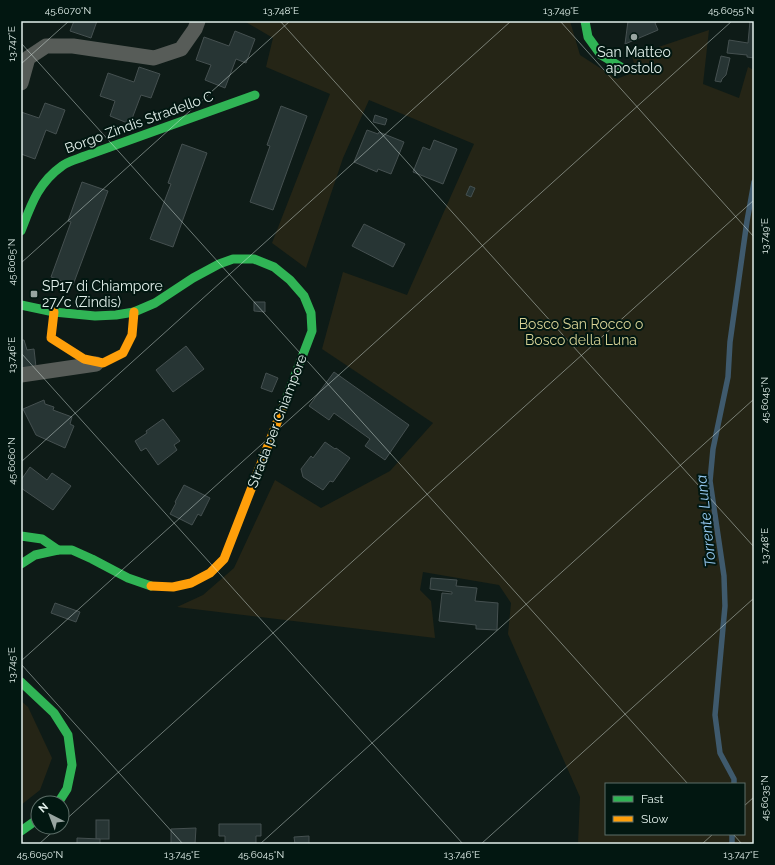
<svg xmlns="http://www.w3.org/2000/svg" width="775" height="865" viewBox="0 0 775 865" font-family="Raleway,sans-serif">
	<rect width="100%" height="100%" fill="#0e1b17"/>
	<g fill="#252516" fill-rule="evenodd">
		<path d="M244 21H570L580 55 617 79 636 71 632 56 709 30 703 84 739 98 748 67 754 70V844H578L580 797 508 634 511 603 499 585 423 572 420 590 431 601 435 638 177 607 203 595 234 568 275 480 321 508 390 471 433 423 322 349 343 272 407 295 474 144 369 100 343 158 306 268 272 243 330 94 266 67 273 38ZM606 784H744V834H606Z"/>
		<path d="M21 701 28 707 52 758 40 790 21 805Z"/>
	</g>
	<g fill="none" stroke-linecap="round" stroke-linejoin="round">
		<g stroke="#3f5a6d" stroke-width="5.5">
			<path d="M734 784V779L720 753 715 715 725 606 724 576 710 481 713 449 728 377 730 342 747 221 754 182"/>
			<path d="M732 834V844"/>
		</g>
	</g>
	<g fill="#273534" stroke="#455050">
		<path d="M74 21H97L91 38 70 31Z"/>
		<path d="M628 21H658L655 23 658 30 625 44Z"/>
		<path d="M750 21H754V58L747 57V55L727 53 729 40 748 43Z"/>
		<path d="M235 31 255 39 246 63 236 59 225 88 205 80 211 65 196 60 204 37 229 46Z"/>
		<path d="M721 56 730 58 726 75 722 79 721 82 715 81Z"/>
		<path d="M139 67 160 74 151 98 141 95 130 124 110 116 115 101 100 96 108 73 134 82Z"/>
		<path d="M45 103 65 110 56 134 46 130 35 159 21 154V112L39 118Z"/>
		<path d="M281 106 307 116 273 210 250 202 270 146 267 145Z"/>
		<path d="M375 115 387 119 385 125 373 122Z"/>
		<path d="M367 130 378 134 379 132 404 142 391 174 378 169 377 172 354 162Z"/>
		<path d="M434 140 457 149 443 184 413 172 423 147 430 150Z"/>
		<path d="M182 144 207 153 173 247 150 239 171 184 168 183Z"/>
		<path d="M82 182 108 191 73 285 51 277 71 222 68 221Z"/>
		<path d="M470 186 475 188 471 197 466 195Z"/>
		<path d="M364 224 405 244 393 267 352 246Z"/>
		<path d="M254 302H265V312L254 311Z"/>
		<path d="M21 340H24L27 350 34 349 36 367 21 369Z"/>
		<path d="M186 346 204 369 173 392 156 370Z"/>
		<path d="M334 372 409 425 385 460 365 446 370 439 334 413 329 420 309 406Z"/>
		<path d="M266 373 278 378 272 392 261 388Z"/>
		<path d="M44 400 45 404 54 407 53 410 72 417 70 424 74 426 65 448 36 435 23 409Z"/>
		<path d="M163 419 180 441 174 445 177 450 158 465 146 448 141 451 135 441 147 433 146 431Z"/>
		<path d="M325 442 335 449 336 448 350 458 333 482 330 481 323 490 303 477 301 469 311 456 313 458Z"/>
		<path d="M30 467 47 480 52 473 71 486 53 510 21 488V480Z"/>
		<path d="M184 485 210 498 201 516 198 514 192 525 170 514 176 503 175 502Z"/>
		<path d="M431 578 457 580 456 586 477 588 475 601 498 603 497 630 476 629V625L439 621 442 593 452 594V592L430 589Z"/>
		<path d="M55 603 80 612 76 622 51 613Z"/>
		<rect x="96" y="820" width="13" height="19"/>
		<path d="M219 824H261V836H256V844H225V836H219Z"/>
		<path d="M196 828 195 844H169H171V829Z"/>
		<path d="M309 836V844H295L294 837Z"/>
		<path d="M77 838 100 839V844H77Z"/>
	</g>
	<g fill="none" stroke-linecap="round" stroke-linejoin="round">
		<g stroke="#575c58" stroke-width="15">
			<path d="M21 83 28 58 46 46H73L154 58 181 49 195 29 198 21"/>
			<path d="M21 375 96 364"/>
		</g>
		<g stroke="#30b455" stroke-width="9">
			<path d="M585 21 588 37 601 55 621 67"/>
			<path d="M21 231C31 205 38 183 62 166 68 161 78 159 85 156L255 95"/>
			<path d="M21 305 54 312 95 316 116 315 134 312 155 303 193 278 219 264 233 259H254L274 267 290 280 304 296 311 313 312 331 283 407"/>
			<path d="M21 536 42 539 58 550"/>
			<path d="M21 564 35 555 58 550H72L92 559 128 578 151 586"/>
			<path d="M21 682 54 713 68 735 72 765 67 789 58 803"/>
			<path d="M21 831 38 819"/>
		</g>
		<g stroke="#ff9f0a" stroke-width="9">
			<path d="M54 312 51 338 84 359 103 363 123 353 132 335 134 312"/>
			<path d="M151 586 173 587 191 583 210 573 224 559 283 407"/>
		</g>
	</g>
	<path fill="none" stroke="#e2f0eb" stroke-width="1" stroke-opacity="0.45" d="M280 21 754 547M560 21 754 237M21 43 688 784M21 64 69 21M21 263 290 21M21 353 463 844M21 462 511 21M21 661 732 21M21 664 183 844M744 806 754 797M62 823 754 200M733 834 742 844M39 844 58 827M260 844 754 399M481 844 754 598M702 844 713 834"/>
	<g fill="#98a5a1" stroke="#021711" stroke-width="1.5">
		<circle cx="634" cy="37" r="4"/>
		<rect x="30" y="290" width="8" height="8" rx="2"/>
	</g>
	<g text-anchor="middle" dominant-baseline="central" stroke-width="4" stroke-linejoin="round" paint-order="stroke">
		<g font-size="14" fill="#e2f0eb" stroke="#021711">
			<text x="634" y="52">San Matteo<tspan x="634" dy="16">apostolo</tspan></text>
			<text x="42" y="286" text-anchor="start">SP17 di Chiampore<tspan x="42" dy="16">27/c (Zindis)</tspan></text>
		</g>
		<g font-size="14" fill="#e2f0eb" stroke="#021711">
			<text transform="translate(139 122) rotate(-20)">Borgo Zindis Stradello C</text>
			<text transform="translate(277 421) rotate(-69)">Strada per Chiampore</text>
		</g>
		<g font-size="14" fill="#d6d195" stroke="#021711">
			<text x="581" y="324">Bosco San Rocco o<tspan x="581" dy="16">Bosco della Luna</tspan></text>
		</g>
		<g font-size="15" font-style="italic" fill="#94c7ef" stroke="#021711">
			<text transform="translate(706 521) rotate(-96)">Torrente Luna</text>
		</g>
	</g>
	<rect width="775" height="865" fill="none" stroke="#021711" stroke-width="44"/>
	<rect x="605" y="783" width="140" height="52" fill="#021711" stroke="#5c6e68"/>
	<rect x="613" y="796" width="20" height="6" fill="#30b455" stroke="#5c6e68"/>
	<text x="641" y="803" font-size="12" fill="#e2f0eb">Fast</text>
	<rect x="613" y="816" width="20" height="6" fill="#ff9f0a" stroke="#5c6e68"/>
	<text x="641" y="823" font-size="12" fill="#e2f0eb">Slow</text>
	<g transform="translate(50 815) rotate(318)"><circle r="19" fill="#021711" stroke="#5c6e68"/>
	<path d="M0-3L7 15L0 10L-7 15Z" fill="#98a5a1"/>
	<text y="-6" font-size="11" font-weight="bold" text-anchor="middle" fill="#e2f0eb">N</text>
	</g>
	<rect x="22" y="22" width="731" height="821" fill="none" stroke="#e2f0eb" stroke-width="1.5"/>
	<g font-size="10" text-anchor="middle" fill="#e2f0eb">
		<text x="68" y="14">45.6070°N</text>
		<text x="281" y="14">13.748°E</text>
		<text x="561" y="14">13.749°E</text>
		<text x="731" y="14">45.6055°N</text>
		<text transform="translate(11 44) rotate(-90)" y="4">13.747°E</text>
		<text transform="translate(764 236) rotate(-90)" y="4">13.749°E</text>
		<text transform="translate(11 262) rotate(-90)" y="4">45.6065°N</text>
		<text transform="translate(11 355) rotate(-90)" y="4">13.746°E</text>
		<text transform="translate(764 400) rotate(-90)" y="4">45.6045°N</text>
		<text transform="translate(11 461) rotate(-90)" y="4">45.6060°N</text>
		<text transform="translate(764 546) rotate(-90)" y="4">13.748°E</text>
		<text transform="translate(11 665) rotate(-90)" y="4">13.745°E</text>
		<text transform="translate(764 798) rotate(-90)" y="4">45.6035°N</text>
		<text x="40" y="858">45.6050°N</text>
		<text x="182" y="858">13.745°E</text>
		<text x="261" y="858">45.6045°N</text>
		<text x="462" y="858">13.746°E</text>
		<text x="741" y="858">13.747°E</text>
	</g>
</svg>
